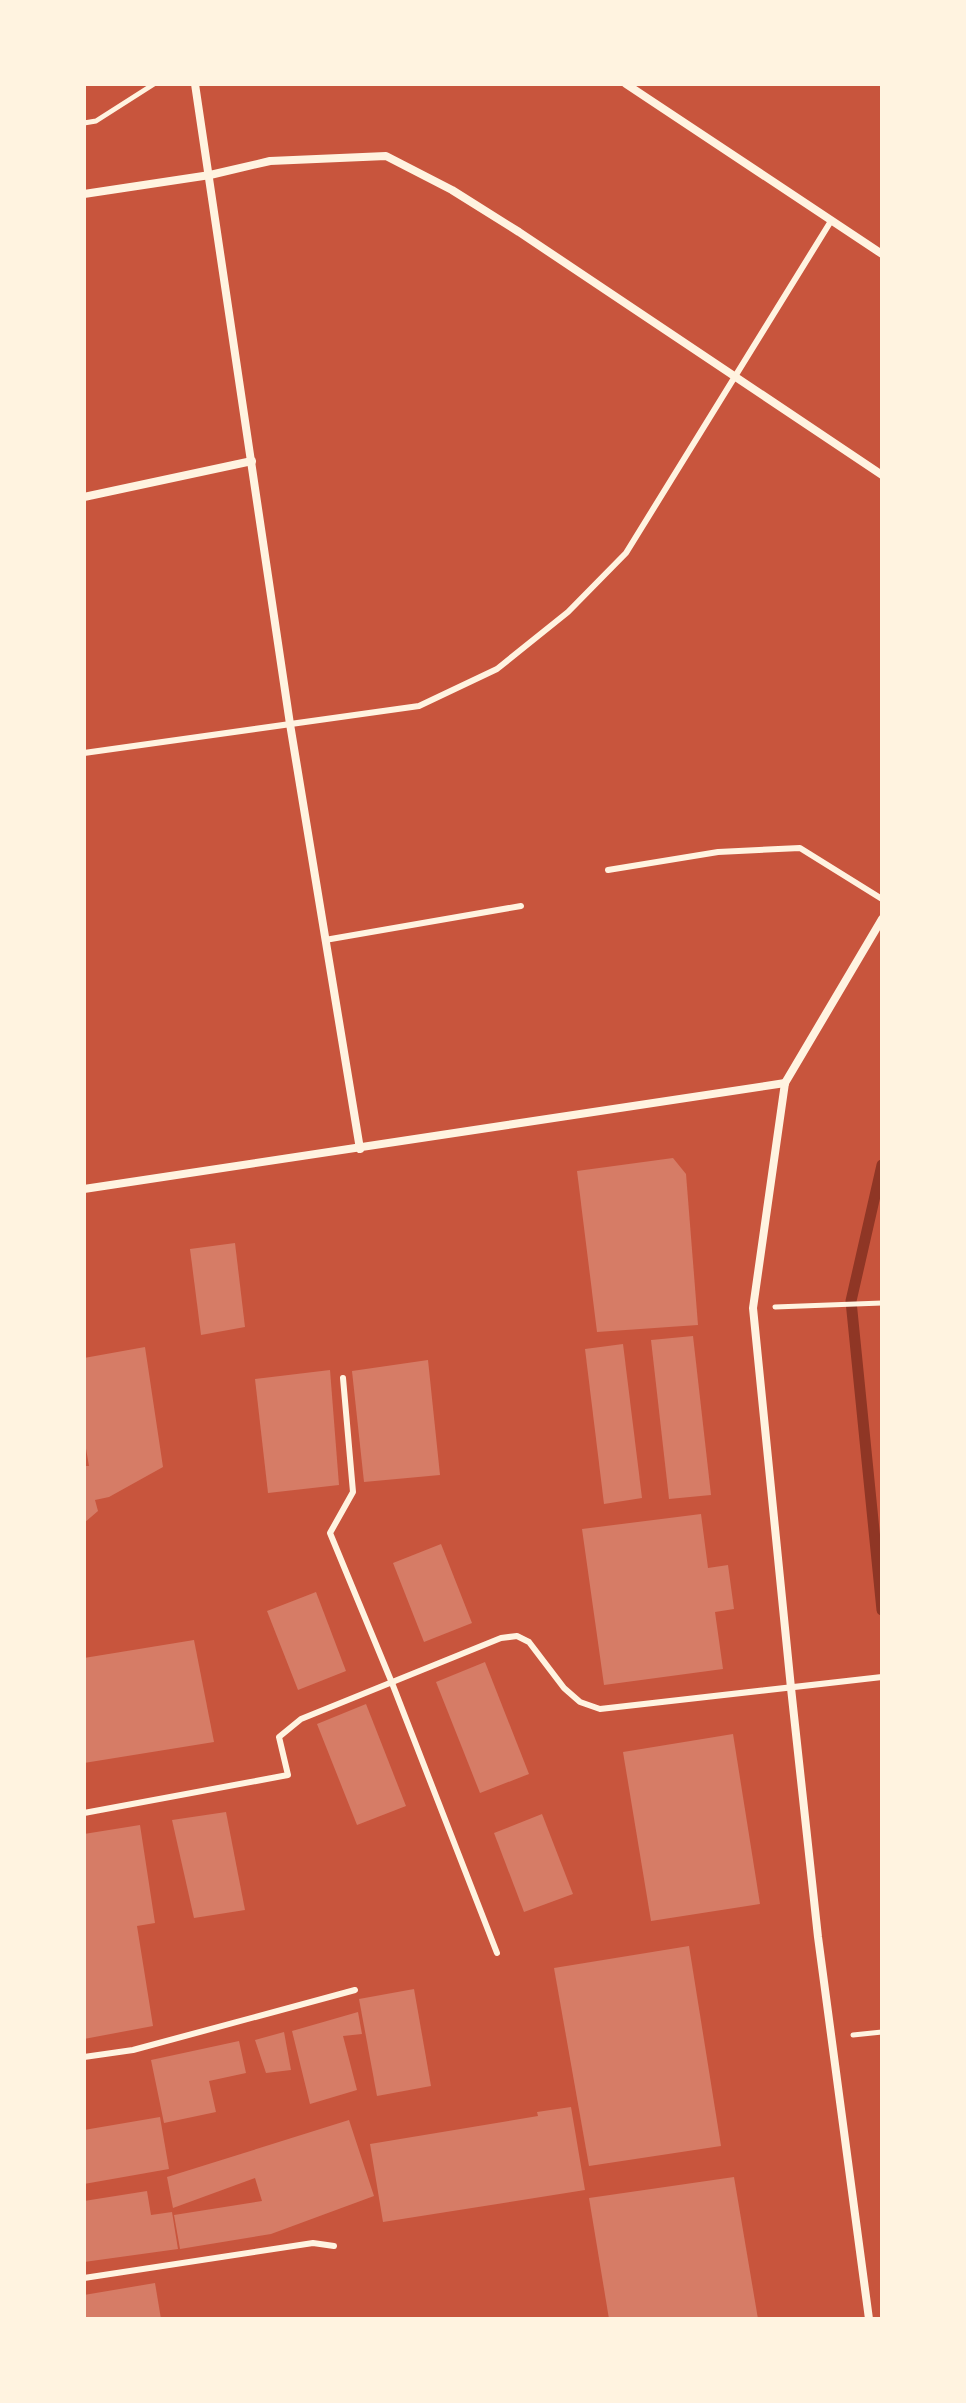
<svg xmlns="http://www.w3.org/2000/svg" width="966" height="2403" viewBox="0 0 966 2403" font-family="'DM Sans',sans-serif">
	<rect width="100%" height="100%" fill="#c8553d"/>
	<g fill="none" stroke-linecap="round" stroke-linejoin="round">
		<path stroke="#8f3625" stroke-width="11" d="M882 1165 851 1301 882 1610"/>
	</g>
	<g fill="#d67c66">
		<path d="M673 1158 686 1174 698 1325 597 1332 577 1171Z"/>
		<path d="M235 1243 245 1327 201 1335 190 1249Z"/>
		<path d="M693 1336 711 1495 669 1499 651 1340Z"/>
		<path d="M623 1344 642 1498 604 1504 585 1349Z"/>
		<path d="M145 1347 163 1467 109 1497 95 1500 98 1511 84 1523V1466H89L84 1437V1358Z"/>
		<path d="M428 1360 440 1475 364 1482 352 1371Z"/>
		<path d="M330 1370 339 1485 268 1493 255 1379Z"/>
		<path d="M701 1514 708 1568 728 1565 734 1609 715 1612 723 1669 604 1685 582 1529Z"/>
		<path d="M441 1544 472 1623 424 1642 393 1563Z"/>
		<path d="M316 1592 346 1671 298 1690 267 1611Z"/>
		<path d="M194 1640 214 1742 84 1763V1658Z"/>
		<path d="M485 1662 529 1774 480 1793 436 1682Z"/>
		<path d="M366 1704 406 1806 357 1825 317 1724Z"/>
		<path d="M733 1734 760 1904 651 1921 623 1752Z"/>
		<path d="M226 1812 245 1910 194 1918 172 1820Z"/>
		<path d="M542 1814 573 1894 524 1912 494 1833Z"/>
		<path d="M140 1825 155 1923 137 1926 153 2026 84 2039V1834Z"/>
		<path d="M689 1946 721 2146 589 2166 554 1968Z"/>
		<path d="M414 1989 431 2086 377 2096 359 1999Z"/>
		<path d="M358 2012 362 2034 343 2036 357 2090 310 2104 292 2031Z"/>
		<path d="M284 2032 291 2070 266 2073 255 2040Z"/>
		<path d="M239 2041 246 2073 209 2081 216 2112 164 2123 151 2060Z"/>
		<path d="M571 2107 585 2190 383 2222 370 2144 538 2116 537 2112Z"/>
		<path d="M160 2117 169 2169 84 2184V2130Z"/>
		<path d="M349 2120 374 2196 271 2234 180 2249 174 2215 262 2201 255 2178 173 2208 167 2177Z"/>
		<path d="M734 2177 758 2319H609L589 2198Z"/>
		<path d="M147 2191 151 2215 172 2212 178 2249 84 2262V2201Z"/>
		<path d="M155 2283 161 2319H84V2295Z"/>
	</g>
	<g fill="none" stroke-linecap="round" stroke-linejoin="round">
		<g stroke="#fff3e0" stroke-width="5">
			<path d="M84 123 96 121 154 84"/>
			<path d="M775 1307 882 1303"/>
			<path d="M853 2035 882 2032"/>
		</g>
		<g stroke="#fff3e0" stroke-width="6">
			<path d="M84 753 419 706 497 669 568 612 626 553 831 221"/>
			<path d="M608 870 718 852 800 848 882 899"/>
			<path d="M325 940 521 906"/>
			<path d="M343 1378 353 1492 330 1533 392 1683 497 1953"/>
			<path d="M84 1813 288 1775 279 1737 301 1719 501 1638 517 1636 529 1642 564 1688 580 1702 600 1709 882 1677"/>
			<path d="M84 2057 133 2050 355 1990"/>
			<path d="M84 2278 313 2243 334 2246"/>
		</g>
		<g stroke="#fff3e0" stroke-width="8">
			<path d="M195 84 290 724 360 1149"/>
			<path d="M626 84 882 254"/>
			<path d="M84 194 210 175 270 161 386 156 452 190 519 232 882 475"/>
			<path d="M84 497 252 461"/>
			<path d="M84 1189 785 1083"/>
			<path d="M869 2319 818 1937 791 1688 753 1308 785 1083 882 919"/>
		</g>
	</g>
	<rect width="966" height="2403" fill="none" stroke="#fff3e0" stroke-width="172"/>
</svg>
